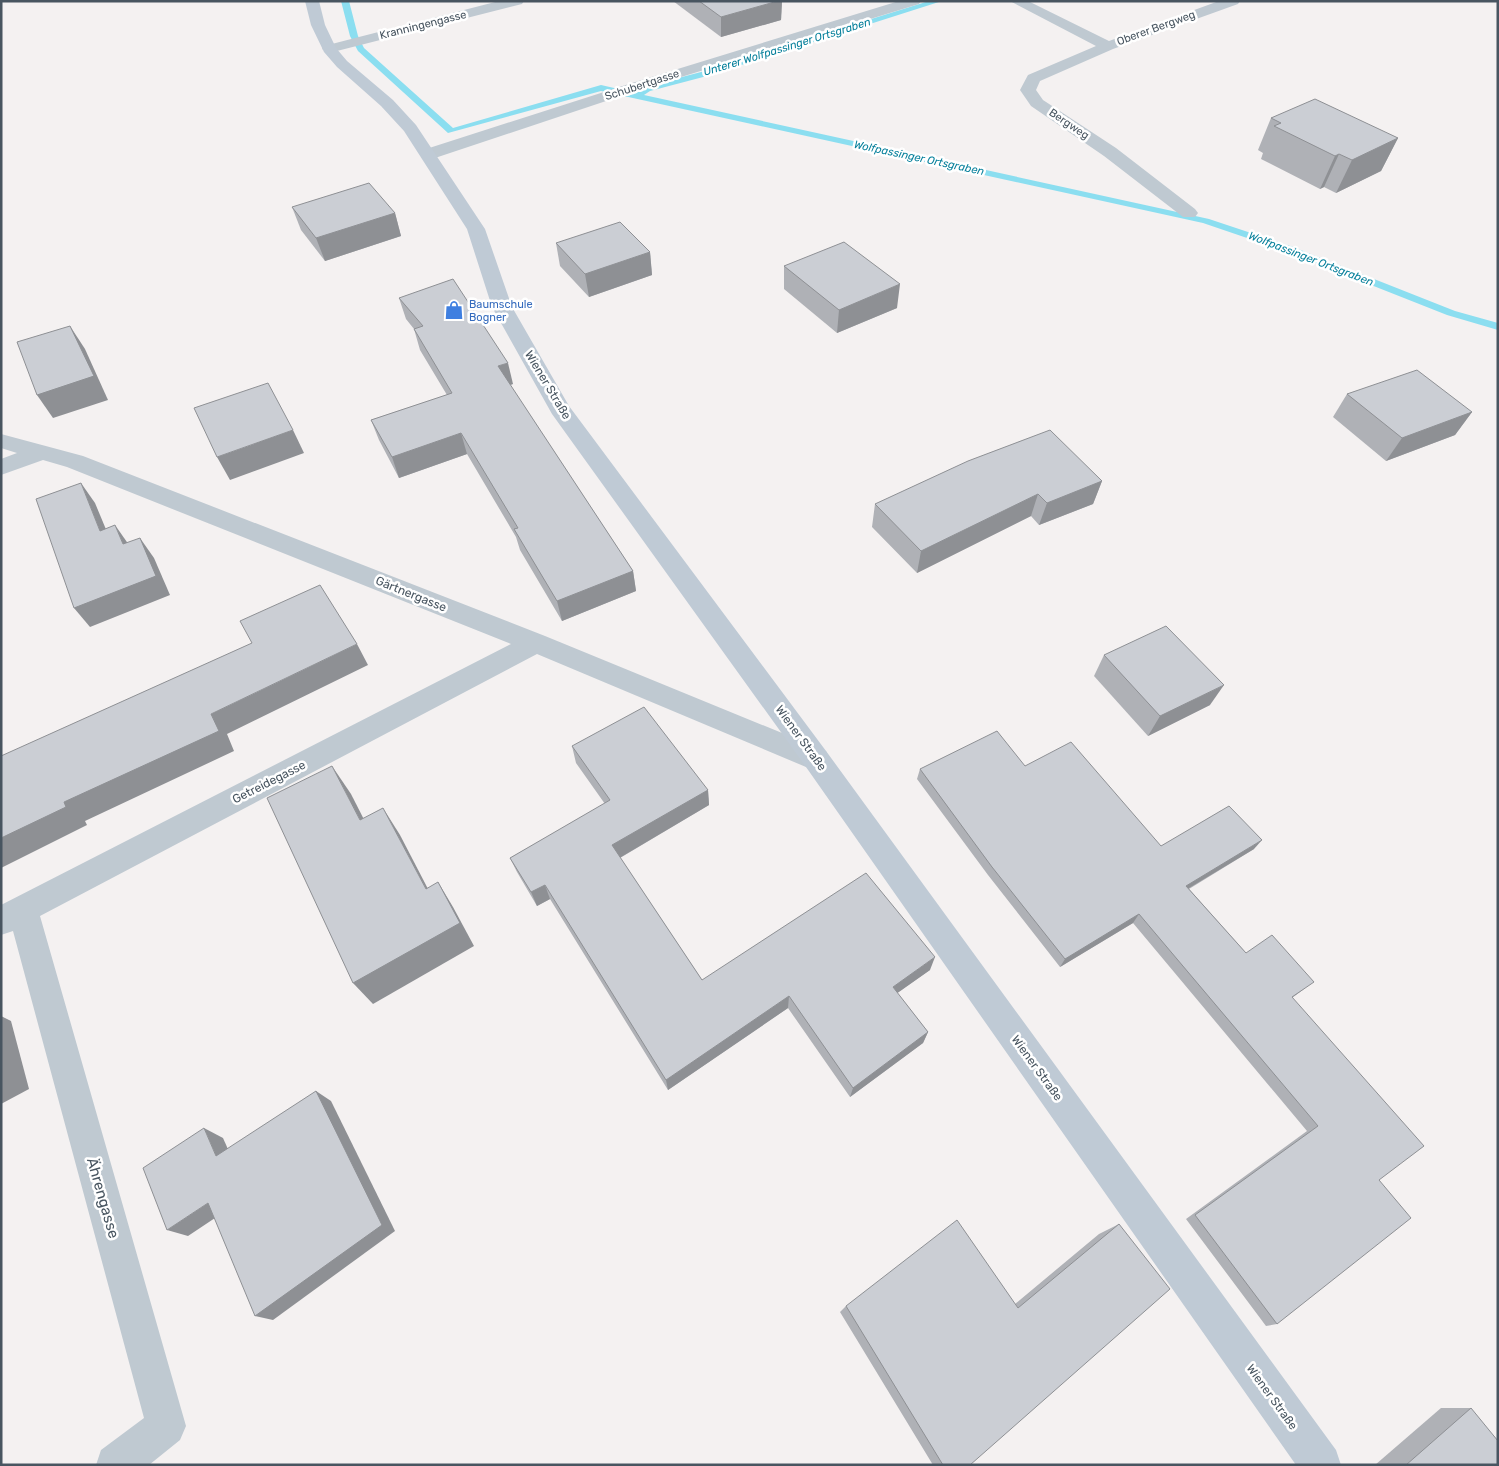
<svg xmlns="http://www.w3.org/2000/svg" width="1499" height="1466" viewBox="0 0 1499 1466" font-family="Rubik,sans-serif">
	<rect width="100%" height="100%" fill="#f4f1f1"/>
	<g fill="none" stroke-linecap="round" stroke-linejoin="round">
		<path fill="#8bdef0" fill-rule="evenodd" d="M341 1H349L358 36 364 48 453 128 601 85 636 93 644 87 701 72 929 1H942L707 76 650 91 644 95 1209 219 1293 247 1455 311 1498 323V330L1447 315 1285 251 1203 223 601 91 448 133 358 51 350 36Z"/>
		<g fill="#bfc9d1" fill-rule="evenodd">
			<path d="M499 1H524L522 4 329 53 322 49 324 46Z"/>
			<path d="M899 1H921L919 4 642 89 435 158H423L421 154 423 150 632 83Z"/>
			<path d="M1010 1H1028L1109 41 1219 1H1240L1238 4 1113 49 1040 81 1036 90 1043 100 1116 148 1195 209 1198 213 1195 217H1183L1104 156 1031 106 1020 90 1028 75 1096 46Z"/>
			<path d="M1 434 83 456 545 636 826 751 830 759 826 767 816 771 806 767 537 654 40 916 186 1426 180 1440 149 1465H96L101 1450 144 1418 13 931 1 935V905L511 644 67 467 43 460 1 475V459L17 453 1 448Z"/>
		</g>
		<path fill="#bfcad5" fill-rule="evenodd" d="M305 1H319L325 25 336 48 347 61 393 100 416 125 485 229 512 307 569 406 826 751 1336 1450 1341 1465H1296L806 767 552 414 492 307 467 229 404 131 381 106 337 67 324 52 311 25Z"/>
	</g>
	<g fill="#afb1b6">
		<path d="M673 1H782L781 20 721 37Z"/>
		<path d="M1271 118 1398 138 1381 171 1336 193 1324 187 1320 189 1261 159 1263 153 1258 150Z"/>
		<path d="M292 207 395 213 401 236 325 261 301 230Z"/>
		<path d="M556 243 650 252 652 275 589 297 560 266Z"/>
		<path d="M784 266 897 308 837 333 784 289Z"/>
		<path d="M399 298 513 384 510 385 633 571 636 591 562 621 520 550 516 537 467 454 399 478 379 440 371 420 447 395 420 350 414 329 406 319Z"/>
		<path d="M1347 394 1472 412 1455 435 1386 461 1333 417Z"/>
		<path d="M1102 481 1093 504 1039 525 1031 516 917 573 872 527 875 504Z"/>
		<path d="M1104 655 1210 705 1148 736 1094 676Z"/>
		<path d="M572 746 708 790 709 805 620 858 702 980 930 970 897 993 928 1032 923 1043 850 1097 788 1008 668 1090 550 899 537 906 517 872 510 858 605 804 576 763Z"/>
		<path d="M1025 766 1161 846 1254 849 1189 889 1246 953 1304 989 1292 998 1379 1180 1277 1324 1266 1326 1186 1219 1307 1131 1133 923 1060 967 988 875 917 779 920 769Z"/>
		<path d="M1119 1224 970 1465H933L840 1312 846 1306 1015 1304 1099 1234Z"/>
		<path d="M1441 1408H1471L1498 1465H1375Z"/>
	</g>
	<g fill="#8e9094">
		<path d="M778 1H782L781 20 721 37V17Z"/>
		<path d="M1398 138 1381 171 1336 193 1352 160Z"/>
		<path d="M1339 154 1324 187 1320 189 1335 156Z"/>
		<path d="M395 213 401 236 325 261 316 238Z"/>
		<path d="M650 252 652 275 589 297 585 274Z"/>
		<path d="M900 284 897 308 837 333 839 310Z"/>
		<path d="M70 326 85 349 108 400 53 418 37 395Z"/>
		<path d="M508 363 513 384 503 387 498 366Z"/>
		<path d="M1472 412 1455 435 1386 461 1402 438Z"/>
		<path d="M293 430 304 453 230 480 217 457Z"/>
		<path d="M461 433 467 454 399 478 392 457Z"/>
		<path d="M1102 481 1093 504 1039 525 1047 503Z"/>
		<path d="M81 483 95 503 115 551 100 531Z"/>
		<path d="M1038 494 1031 516 917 573 921 551Z"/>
		<path d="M115 525 129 545 123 544Z"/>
		<path d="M140 538 154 558 170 595 90 627 74 608Z"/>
		<path d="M633 571 636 591 562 621 557 601Z"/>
		<path d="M357 644 368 665 227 734 234 751 85 821 87 825 1 868V838L64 802 211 714Z"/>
		<path d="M1224 685 1210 705 1148 736 1160 716Z"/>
		<path d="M332 766 351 794 378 847 360 820Z"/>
		<path d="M708 790 709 805 616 860 612 845Z"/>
		<path d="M383 808 400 835 441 914 426 889Z"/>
		<path d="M1262 840 1254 849 1179 894 1186 886Z"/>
		<path d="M438 882 453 907 474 946 373 1004 353 983Z"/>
		<path d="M545 885 550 899 537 906 531 892Z"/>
		<path d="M1139 914 1133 923 1060 967 1065 959Z"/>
		<path d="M935 957 930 970 889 999 893 987Z"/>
		<path d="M789 996 788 1008 668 1090 666 1080Z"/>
		<path d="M1 1016 11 1021 29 1089 1 1104Z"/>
		<path d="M928 1032 923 1043 850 1097 853 1088Z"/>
		<path d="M316 1091 331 1101 395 1231 273 1320 255 1316Z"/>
		<path d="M204 1128 223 1138 235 1165 216 1156Z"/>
		<path d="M208 1203 227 1210 188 1236 167 1230Z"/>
	</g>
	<g fill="#cbced4" stroke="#8e9094">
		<path d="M699 1H778L721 17Z"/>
		<path d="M1315 99 1398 138 1352 160 1339 154 1335 156 1274 126 1281 123 1271 118Z"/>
		<path d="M369 183 395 213 316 238 292 207Z"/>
		<path d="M620 222 650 252 585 274 556 243Z"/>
		<path d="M844 242 900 284 839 310 784 266Z"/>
		<path d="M453 279 508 363 498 366 633 571 557 601 514 529 518 528 461 433 392 457 371 420 452 393 414 329 423 326 399 298Z"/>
		<path d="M70 326 94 376 37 395 17 342Z"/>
		<path d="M1417 370 1472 412 1402 438 1347 394Z"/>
		<path d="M268 383 293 430 217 457 194 408Z"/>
		<path d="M1050 430 1102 481 1047 503 1038 494 921 551 875 504 968 461Z"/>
		<path d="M81 483 100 531 115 525 123 544 140 538 156 576 74 608 36 499Z"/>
		<path d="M320 585 357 644 211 714 219 731 64 802 66 807 1 838V756L252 643 240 621Z"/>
		<path d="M1166 626 1224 685 1160 716 1104 655Z"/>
		<path d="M644 707 708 790 612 845 702 980 866 873 935 957 893 987 928 1032 853 1088 789 996 666 1080 545 885 531 892 510 858 610 800 572 746Z"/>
		<path d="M997 731 1025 766 1071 742 1161 846 1229 806 1262 840 1186 886 1246 953 1272 935 1314 982 1292 997 1424 1146 1379 1180 1411 1218 1277 1324 1195 1215 1318 1126 1139 914 1065 959 992 867 920 769Z"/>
		<path d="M332 766 360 820 383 808 426 889 438 882 460 923 353 983 267 798Z"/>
		<path d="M316 1091 382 1225 255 1316 208 1203 167 1230 143 1168 204 1128 216 1156Z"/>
		<path d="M957 1220 1018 1308 1119 1224 1170 1289 970 1465H943L846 1306Z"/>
		<path d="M1471 1408 1498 1441V1465H1406Z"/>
	</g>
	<defs>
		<g id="shop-bare" transform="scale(1.5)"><path d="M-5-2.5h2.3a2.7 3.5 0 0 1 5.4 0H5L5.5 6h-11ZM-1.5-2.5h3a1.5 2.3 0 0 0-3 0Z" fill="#3f7fe0" stroke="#fff" stroke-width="2.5" paint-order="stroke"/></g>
	</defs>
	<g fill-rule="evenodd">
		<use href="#shop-bare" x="454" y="310"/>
	</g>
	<g text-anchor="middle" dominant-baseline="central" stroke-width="5" stroke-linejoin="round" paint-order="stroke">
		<g font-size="11" fill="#485560" stroke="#fff">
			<text transform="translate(423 25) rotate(-14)">Kranningengasse</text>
			<text transform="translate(1156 28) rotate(-20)">Oberer Bergweg</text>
			<text transform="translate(642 85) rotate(-18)">Schubertgasse</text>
			<text transform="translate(1069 124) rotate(34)">Bergweg</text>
		</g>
		<g font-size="11" font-style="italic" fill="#08819c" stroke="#fff">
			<text transform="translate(787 47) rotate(-17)">Unterer Wolfpassinger Ortsgraben</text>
			<text transform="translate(919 158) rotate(12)">Wolfpassinger Ortsgraben</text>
			<text transform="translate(1311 259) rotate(21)">Wolfpassinger Ortsgraben</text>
		</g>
		<g font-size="11" fill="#366cbe" stroke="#fff" text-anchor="start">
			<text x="469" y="304">Baumschule<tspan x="469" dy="13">Bogner</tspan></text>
		</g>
		<g font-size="12" fill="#485560" stroke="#fff">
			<text transform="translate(548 385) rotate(59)">Wiener Straße</text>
			<text transform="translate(411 594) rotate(22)">Gärtnergasse</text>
			<text transform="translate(801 738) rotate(54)">Wiener Straße</text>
			<text transform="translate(269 782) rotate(-27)">Getreidegasse</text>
			<text transform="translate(1037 1068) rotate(54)">Wiener Straße</text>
			<text transform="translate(1272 1397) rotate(54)">Wiener Straße</text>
		</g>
		<g font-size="15" fill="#485560" stroke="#fff">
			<text transform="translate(103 1198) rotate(74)">Ährengasse</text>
		</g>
	</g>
	<rect width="1499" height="1466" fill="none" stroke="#485560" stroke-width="5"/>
</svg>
